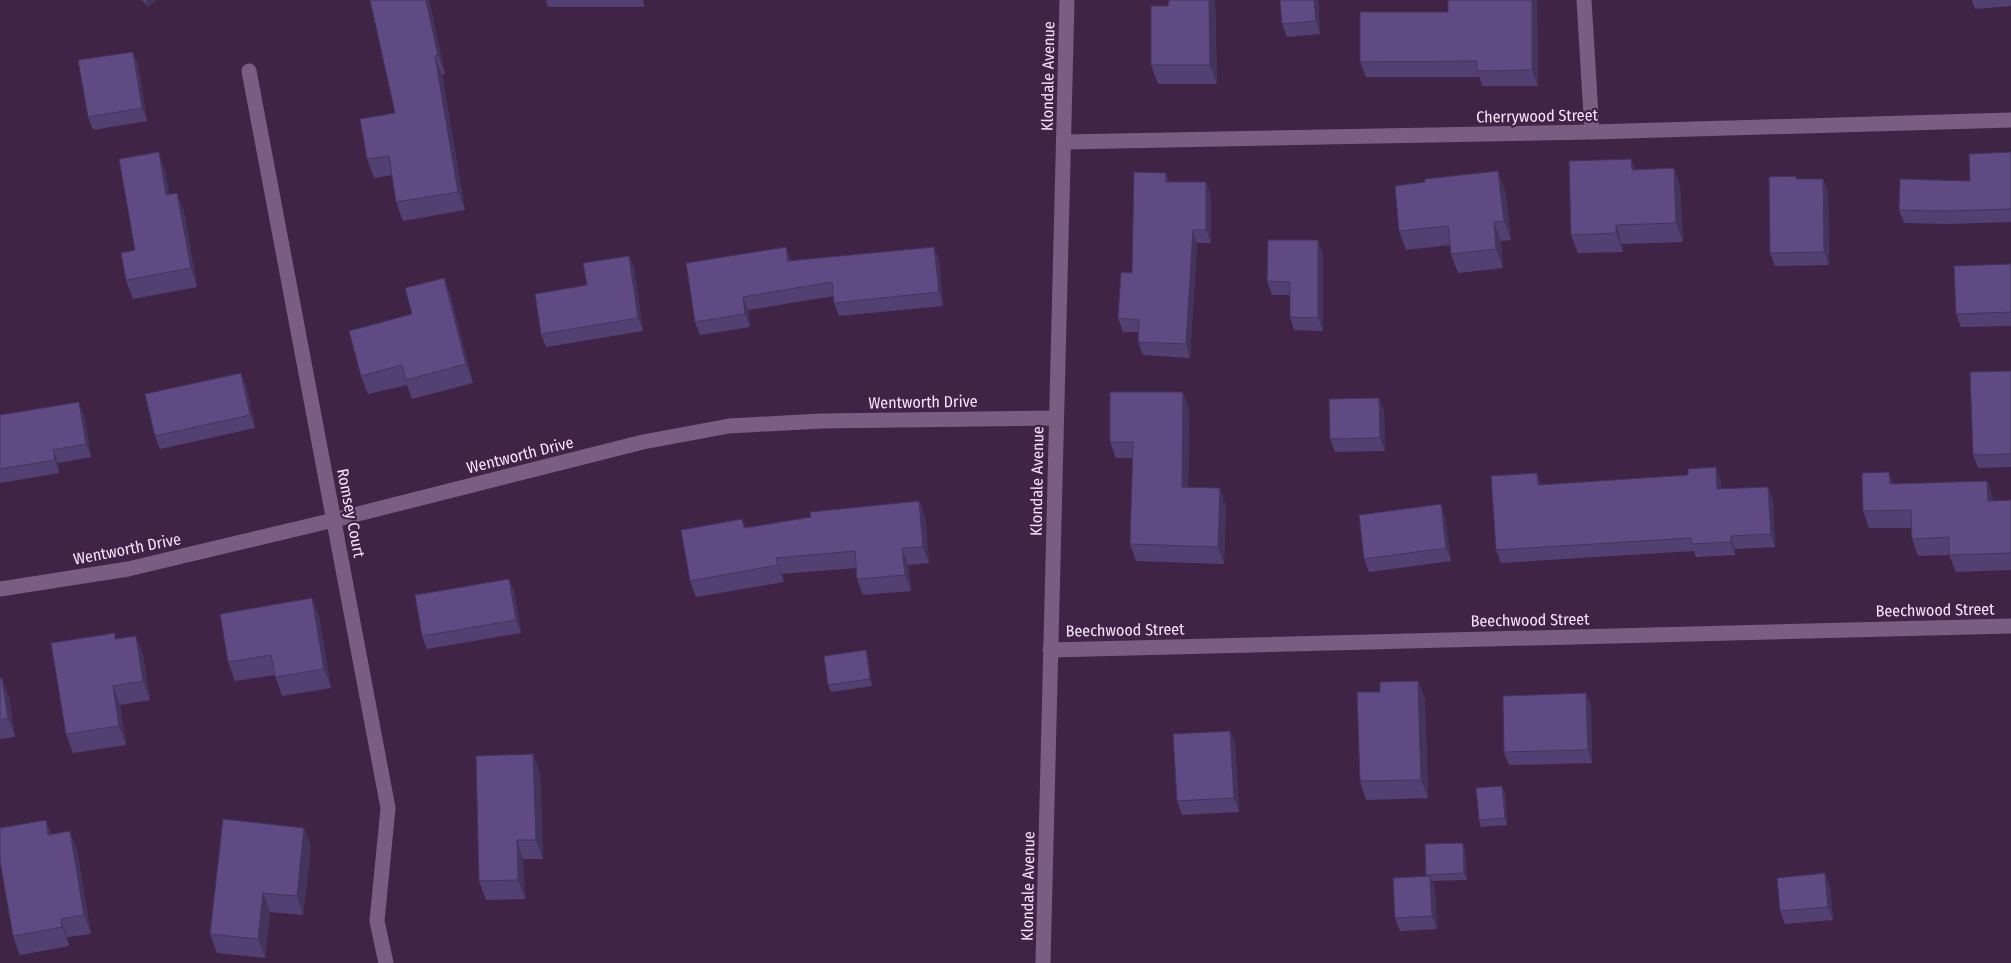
<svg xmlns="http://www.w3.org/2000/svg" width="2011" height="963" viewBox="0 0 2011 963" font-family="'Fira Sans Condensed',sans-serif">
	<rect width="100%" height="100%" fill="#402446"/>
	<g fill="none" stroke-linecap="round" stroke-linejoin="round">
		<g stroke="#7b5c83" stroke-width="15">
			<path d="M1584 0 1592 132"/>
			<path d="M249 71 388 808 377 921 386 963"/>
			<path d="M1064 142 1592 132 2011 120"/>
			<path d="M0 589 128 569 334 520 643 442 729 426 821 421 1056 418"/>
			<path d="M1050 650 2011 626"/>
			<path d="M1043 963 1067 0"/>
		</g>
	</g>
	<g fill="#534072">
		<path d="M142 0H156L148 7Z"/>
		<path d="M429 0 445 74 442 75 465 210 403 221 396 202 392 175 374 178 367 159 395 113Z"/>
		<path d="M546 0H644V7H548Z"/>
		<path d="M1215 0 1217 84H1158L1151 65 1168 6Z"/>
		<path d="M1280 0H1318L1320 34 1287 37 1282 24Z"/>
		<path d="M1537 0 1538 86H1483L1479 77H1366L1360 62 1448 12Z"/>
		<path d="M1972 0H2011V6L1975 9Z"/>
		<path d="M133 52 138 65 147 121 93 130 88 117Z"/>
		<path d="M2011 152V222L1948 224 1904 223 1899 210 1970 181Z"/>
		<path d="M1631 159 1635 170 1674 168 1680 187 1683 242 1622 244 1623 252 1578 253 1571 235Z"/>
		<path d="M165 171 169 194 177 193 184 212 197 287 133 299 126 280 135 250Z"/>
		<path d="M1797 179H1823L1828 192 1829 265 1775 266 1770 253Z"/>
		<path d="M1169 182 1211 195V243H1197L1190 358 1143 355 1138 342V332H1123L1118 318 1132 273Z"/>
		<path d="M1505 190 1511 240 1501 241 1503 268 1458 273 1451 254 1450 245 1406 250 1399 231Z"/>
		<path d="M934 247 939 260 943 306 839 316 834 303V296L748 310 750 327 700 335 695 322 791 261Z"/>
		<path d="M1323 253V331L1294 330 1290 317V295H1272L1267 281Z"/>
		<path d="M629 256 634 269 643 331 546 347 541 334 587 285Z"/>
		<path d="M2011 264V326L1961 327 1956 314Z"/>
		<path d="M444 278 451 297 473 383 412 399 407 385 368 394 361 376 412 314Z"/>
		<path d="M2011 371V467L1978 468 1973 455Z"/>
		<path d="M241 373 246 386 255 428 160 449 155 436Z"/>
		<path d="M1189 408 1188 487 1226 505 1224 564 1136 561 1130 544 1133 458H1116L1110 442Z"/>
		<path d="M1384 411 1385 451 1335 452 1330 439Z"/>
		<path d="M0 415H84L91 457 58 463 59 473 0 483Z"/>
		<path d="M1688 475 1721 480V489L1768 487 1773 500 1775 547 1735 549V555L1696 557 1694 551 1501 563 1496 550 1541 485Z"/>
		<path d="M1987 481 1993 498V501L2011 500V570L1956 572 1949 555 1918 556 1912 539 1911 528H1869L1863 511 1894 484Z"/>
		<path d="M919 501 925 518 929 563 908 565 911 591 863 595 857 579 856 568 782 574 784 582 696 597 690 581 742 519 745 528Z"/>
		<path d="M1441 504 1445 517 1451 561 1369 572 1364 559Z"/>
		<path d="M509 579 514 592 521 633 427 649 422 636Z"/>
		<path d="M312 598 319 617 331 688 282 696 275 675 235 681 228 662Z"/>
		<path d="M117 639 143 655 150 700 120 705 126 745 73 753 66 734Z"/>
		<path d="M868 656 872 686 831 692 828 685Z"/>
		<path d="M0 678 9 697 15 737 0 739Z"/>
		<path d="M1418 681 1425 700 1428 798 1366 800 1360 781 1380 692Z"/>
		<path d="M1586 693 1591 706 1592 763 1509 765 1504 752Z"/>
		<path d="M1230 731 1235 744 1239 812 1182 815 1177 801Z"/>
		<path d="M540 773 543 859H523L525 899 486 900 479 881Z"/>
		<path d="M1502 786 1505 793 1507 825 1481 827 1479 820Z"/>
		<path d="M46 820 51 834 77 850 91 934 67 937 69 946 20 955 13 936Z"/>
		<path d="M304 828 311 847 303 915 270 912 265 958 217 953 210 934Z"/>
		<path d="M1465 850 1467 880 1432 881 1435 889 1437 929 1400 931 1395 918 1427 876 1426 875Z"/>
		<path d="M1830 886 1833 920 1785 924 1780 911Z"/>
	</g>
	<g fill="#43345c">
		<path d="M146 0H156L148 7Z"/>
		<path d="M426 0H429L445 74 438 55Z"/>
		<path d="M642 0H644V7Z"/>
		<path d="M1209 0H1215L1217 84 1210 65Z"/>
		<path d="M1314 0H1318L1320 34 1316 21Z"/>
		<path d="M1532 0H1537L1538 86 1532 70Z"/>
		<path d="M133 52 138 65 147 121 142 108Z"/>
		<path d="M435 56 442 75 465 210 458 192Z"/>
		<path d="M159 152 165 171 173 214 166 195Z"/>
		<path d="M1631 159 1638 177 1632 170Z"/>
		<path d="M1674 168 1680 187 1683 242 1676 223Z"/>
		<path d="M1498 171 1505 190 1511 240 1504 221Z"/>
		<path d="M1166 173 1171 186 1166 182Z"/>
		<path d="M1823 179 1828 192 1829 265 1824 252Z"/>
		<path d="M1206 182 1211 195V243L1206 230Z"/>
		<path d="M177 193 184 212 197 287 191 268Z"/>
		<path d="M1494 222 1501 241 1503 268 1496 249Z"/>
		<path d="M1616 225 1622 244 1623 252 1616 233Z"/>
		<path d="M1193 230 1197 243 1190 358 1186 344Z"/>
		<path d="M1318 240 1323 253V331L1318 318Z"/>
		<path d="M786 247 791 260 793 275 788 261Z"/>
		<path d="M934 247 939 260 943 306 939 292Z"/>
		<path d="M629 256 634 269 643 331 638 318Z"/>
		<path d="M444 278 451 297 473 383 466 364Z"/>
		<path d="M743 297 748 310 750 327 745 314Z"/>
		<path d="M241 373 246 386 255 428 250 415Z"/>
		<path d="M1183 392 1189 408 1188 503 1182 487Z"/>
		<path d="M1379 398 1384 411 1385 451 1380 438Z"/>
		<path d="M79 402 84 415 91 457 86 444Z"/>
		<path d="M53 450 58 463 59 473 55 460Z"/>
		<path d="M1716 467 1721 480 1722 503 1717 489Z"/>
		<path d="M1889 472 1896 490 1890 484Z"/>
		<path d="M1537 473 1542 486 1538 485Z"/>
		<path d="M1987 481 1993 498 1994 519 1988 501Z"/>
		<path d="M1768 487 1773 500 1775 547 1771 534Z"/>
		<path d="M1220 488 1226 505 1224 564 1218 547Z"/>
		<path d="M919 501 925 518 929 563 923 547Z"/>
		<path d="M1441 504 1445 517 1451 561 1446 548Z"/>
		<path d="M1731 536 1735 549V555L1731 542Z"/>
		<path d="M902 548 908 565 911 591 905 575Z"/>
		<path d="M776 558 782 574 784 582 778 565Z"/>
		<path d="M509 579 514 592 521 633 516 620Z"/>
		<path d="M312 598 319 617 331 688 324 669Z"/>
		<path d="M136 636 143 655 150 700 143 681Z"/>
		<path d="M866 650 868 656 872 686 870 679Z"/>
		<path d="M2 678 9 697 15 737 8 718Z"/>
		<path d="M1418 681 1425 700 1428 798 1421 780Z"/>
		<path d="M113 686 120 705 126 745 119 726Z"/>
		<path d="M1586 693 1591 706 1592 763 1588 750Z"/>
		<path d="M1230 731 1235 744 1239 812 1234 798Z"/>
		<path d="M533 754 540 773 543 859 536 840Z"/>
		<path d="M1502 786 1505 793 1507 825 1505 818Z"/>
		<path d="M46 820 52 839 48 835Z"/>
		<path d="M304 828 311 847 303 915 297 896Z"/>
		<path d="M70 831 77 850 91 934 84 915Z"/>
		<path d="M517 840 523 859 525 899 518 880Z"/>
		<path d="M1463 843 1465 850 1467 880 1464 873Z"/>
		<path d="M1825 873 1830 886 1833 920 1828 907Z"/>
		<path d="M1430 876 1435 889 1437 929 1432 916Z"/>
		<path d="M263 893 270 912 265 958 258 939Z"/>
		<path d="M61 919 67 937 69 946 62 927Z"/>
	</g>
	<g fill="#604a84" stroke="#43345c">
		<path d="M370 0H426L438 55 435 56 458 192 396 202 389 156 367 159 360 119 395 113Z"/>
		<path d="M1169 0H1209L1210 65H1151V6H1168Z"/>
		<path d="M1280 0H1314L1316 21 1282 24Z"/>
		<path d="M1448 0H1532V70L1477 71V61L1360 62V12H1448Z"/>
		<path d="M133 52 142 108 88 117 78 60Z"/>
		<path d="M159 152 166 195 177 193 191 268 126 280 121 253 135 250 119 159Z"/>
		<path d="M2011 152V209L1943 211 1899 210 1900 179 1970 181 1969 154Z"/>
		<path d="M1631 159 1632 170 1674 168 1676 223 1616 225V233L1571 235 1569 161Z"/>
		<path d="M1498 171 1504 221 1494 222 1496 249 1451 254 1448 226 1399 231 1395 186 1425 182V179Z"/>
		<path d="M1134 172 1166 173V182H1206V230H1193L1186 344 1138 342 1139 320 1118 318 1121 272 1132 273Z"/>
		<path d="M1796 176V179H1823L1824 252 1770 253 1769 177Z"/>
		<path d="M1268 240H1318V318L1290 317V282L1267 281Z"/>
		<path d="M786 247 788 261 934 247 939 292 834 303 832 282 743 297 745 314 695 322 686 263Z"/>
		<path d="M629 256 638 318 541 334 535 294 587 285 583 263Z"/>
		<path d="M2011 264V312L1956 314 1954 266Z"/>
		<path d="M444 278 466 364 406 380 402 365 361 376 349 331 412 314 405 288Z"/>
		<path d="M2011 371V454L1973 455 1970 372Z"/>
		<path d="M241 373 250 415 155 436 145 394Z"/>
		<path d="M1110 392H1183L1182 487 1220 488 1218 547 1130 544 1133 442H1110Z"/>
		<path d="M1379 398 1380 438 1330 439 1329 399Z"/>
		<path d="M79 402 86 444 53 450 55 460 0 469V415Z"/>
		<path d="M1716 467 1717 489 1768 487 1771 534 1731 536V542L1692 544 1691 538 1496 550 1491 476 1537 473 1538 485 1688 475V469Z"/>
		<path d="M1889 472 1890 484 1987 481 1988 501 2011 500V553L1949 555V537L1912 539 1911 510 1863 511 1862 473Z"/>
		<path d="M919 501 923 547 902 548 905 575 857 579 855 551 776 558 778 565 690 581 681 530 742 519 744 528 811 517 810 512Z"/>
		<path d="M1441 504 1446 548 1364 559 1359 515Z"/>
		<path d="M509 579 516 620 422 636 415 595Z"/>
		<path d="M312 598 324 669 275 677 271 655 228 662 220 614Z"/>
		<path d="M115 633V639L136 636 143 681 113 686 119 726 66 734 51 643Z"/>
		<path d="M866 650 870 679 828 685 824 656Z"/>
		<path d="M0 678H2L8 718 0 720Z"/>
		<path d="M1418 681 1421 780 1360 781 1357 692H1380V682Z"/>
		<path d="M1586 693 1588 750 1504 752 1503 696Z"/>
		<path d="M1230 731 1234 798 1177 801 1173 734Z"/>
		<path d="M533 754 536 840H517L518 880 479 881 476 756Z"/>
		<path d="M1502 786 1505 818 1479 820 1476 788Z"/>
		<path d="M223 819 304 828 297 896 263 893 258 939 210 934Z"/>
		<path d="M46 820 48 835 70 831 84 915 61 919 62 927 13 936 0 861V828Z"/>
		<path d="M1463 843 1464 873 1426 875 1425 844Z"/>
		<path d="M1825 873 1828 907 1780 911 1777 878Z"/>
		<path d="M1430 876 1432 916 1395 918 1393 878Z"/>
	</g>
	<g text-anchor="middle" dominant-baseline="central" stroke-width="4.5" stroke-linejoin="round" paint-order="stroke">
		<g font-size="16" fill="#f6e4fa" stroke="#402446">
			<text transform="translate(1048 76) rotate(-89)">Klondale Avenue</text>
			<text transform="translate(1537 116) rotate(-1)">Cherrywood Street</text>
			<text transform="translate(923 402) rotate(-1)">Wentworth Drive</text>
			<text transform="translate(520 455) rotate(-14)">Wentworth Drive</text>
			<text transform="translate(1037 481) rotate(-89)">Klondale Avenue</text>
			<text transform="translate(351 513) rotate(79)">Romsey Court</text>
			<text transform="translate(127 549) rotate(-11)">Wentworth Drive</text>
			<text transform="translate(1935 610) rotate(-1)">Beechwood Street</text>
			<text transform="translate(1530 620) rotate(-1)">Beechwood Street</text>
			<text transform="translate(1125 630) rotate(-1)">Beechwood Street</text>
			<text transform="translate(1028 886) rotate(-89)">Klondale Avenue</text>
		</g>
	</g>
</svg>
